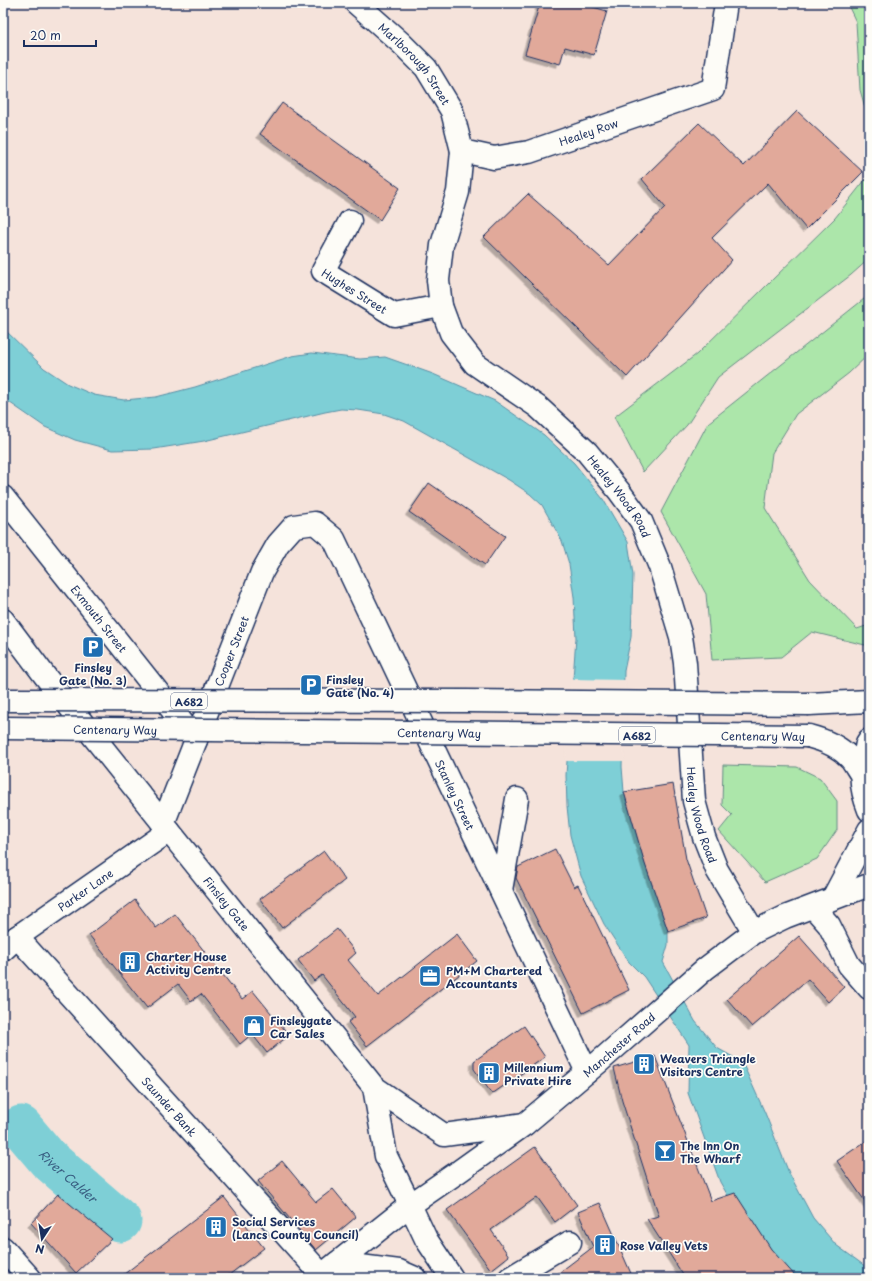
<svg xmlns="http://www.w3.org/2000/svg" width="872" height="1281" viewBox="0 0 872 1281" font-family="'Playpen Sans',sans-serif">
	<defs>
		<filter id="shadow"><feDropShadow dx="-3.5" dy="3.5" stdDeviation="0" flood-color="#0004"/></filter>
	</defs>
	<rect width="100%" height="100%" fill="#f5e3db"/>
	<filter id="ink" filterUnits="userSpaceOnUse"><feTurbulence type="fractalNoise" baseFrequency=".025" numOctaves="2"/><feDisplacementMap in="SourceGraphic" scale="8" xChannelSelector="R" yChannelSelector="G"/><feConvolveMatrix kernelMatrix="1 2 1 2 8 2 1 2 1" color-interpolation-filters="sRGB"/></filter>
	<g filter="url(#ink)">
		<g fill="#ace6aa" stroke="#648a84">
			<path d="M847 3H869V121L860 90 856 22Z"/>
			<path d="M869 175V259L851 275 718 377 687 425 643 472 614 417 697 354 835 218Z"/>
			<path d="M869 295V354L849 373 796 414 772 453 765 508 810 580 857 629 869 625V646L812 632 781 657 712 660 706 594 661 512 708 423Z"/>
			<path d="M723 765 797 767 820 778 837 801V830L817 859 765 882 719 831 732 815 722 805Z"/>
		</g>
		<path fill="#7ecfd6" stroke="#568fa6" d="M3 328 44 368 68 384 94 395 124 400 156 397 195 387 292 356 312 353 360 359 385 357 433 374 495 401 544 435 574 463 603 499 628 542 633 575 631 637 624 671 622 767 624 792 645 864 668 931V945L663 962 695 1021 717 1048 742 1062 765 1113 789 1173 813 1218 836 1245 869 1269V1278H784L760 1251 720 1182 688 1093 689 1045 644 977 629 962 604 924 581 876 570 835 567 806 566 775 576 638 574 597 569 564 562 541 542 505 530 494 509 480 404 421 384 414 358 410 341 409 325 412 204 441 154 449 112 450 75 440 45 427 3 398Z"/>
		<path fill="#f5e3db" d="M571 679 626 680 624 761H565Z"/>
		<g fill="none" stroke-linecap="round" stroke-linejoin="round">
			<path stroke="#7ecfd6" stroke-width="43" id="s1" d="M21 1127 48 1159 120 1221"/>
		</g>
		<g fill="#e1a99a" stroke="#1b2f5e" filter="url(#shadow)">
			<path d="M540 3H579L607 11 594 55 565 47 560 64 525 54Z"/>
			<path d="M282 103 400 188 380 220 260 134Z"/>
			<path d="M797 111 863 172 806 229 768 183 712 238 732 260 627 377 484 237 528 194 609 265 665 207 642 179 699 123 744 166Z"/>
			<path d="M429 483 505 536 485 565 409 512Z"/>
			<path d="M673 784 686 859 706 918 668 931 645 864 624 792Z"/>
			<path d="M555 849 574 887 578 885 629 990 583 1013 516 878 518 867Z"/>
			<path d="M324 851 345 880 282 928 260 899Z"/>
			<path d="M135 900 156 928 175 914 242 999 253 991 289 1035 267 1053 252 1034 240 1044 201 994 191 1001 178 984 147 1008 89 935Z"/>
			<path d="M337 929 356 953 348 960 378 996 457 934 477 961 367 1046 348 1022 355 1017 322 975 314 981 298 960Z"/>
			<path d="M799 936 844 987 828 1002 808 979 752 1027 727 999Z"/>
			<path d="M524 1026 545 1057 492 1094 474 1069V1061Z"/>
			<path d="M655 1056 711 1201 735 1193 771 1249 797 1278H685L647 1219 659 1216 622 1101 614 1068Z"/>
			<path d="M869 1139V1207L837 1161Z"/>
			<path d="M535 1147 577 1205 555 1222 537 1197 491 1230 509 1256 491 1270 447 1210Z"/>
			<path d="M282 1161 316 1202 333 1189 356 1217 316 1250 258 1181Z"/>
			<path d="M58 1194 112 1239 76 1273 31 1223Z"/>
			<path d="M224 1197 264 1248 225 1278H119Z"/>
			<path d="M600 1203 633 1278H552L593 1247 578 1212Z"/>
		</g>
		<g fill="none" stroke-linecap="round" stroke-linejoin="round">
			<g stroke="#1b2f5e" stroke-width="25">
				<g id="minor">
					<path id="s2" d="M356 3 401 43 426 68 452 111 462 151 458 192 442 245 438 280 441 306 451 333 475 364 538 407 587 452 619 491 641 521 660 567 681 637 685 663 694 801 704 837 717 870 754 932"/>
					<path id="s3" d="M462 151 494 158 529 152 713 89 726 3"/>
					<path id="s4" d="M350 221 323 271 394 315 441 306"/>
					<path id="s5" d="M3 497 196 740"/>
					<path id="s6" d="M3 620 45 676 374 1087 386 1156 410 1205 318 1278"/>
					<path id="s7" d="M163 824 262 572 278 544 294 526 315 523 334 539 587 1072"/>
					<path d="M501 890 517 799"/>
					<path d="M813 907 829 925 849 965 869 988"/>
					<path id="s8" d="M17 937 322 1275"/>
					<path id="s9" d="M3 950 17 937 169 831"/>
					<path d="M374 1087 444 1135 525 1124"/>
					<path d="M3 1248 30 1278"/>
					<path d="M337 1263 399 1271 415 1278"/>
					<path d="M510 1278 570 1242"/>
				</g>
			</g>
			<g stroke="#1b2f5e" stroke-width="25">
				<g id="major">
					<path d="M809 704 869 701"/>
					<path d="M808 736C824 740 839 746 850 758 854 762 857 769 861 774"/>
					<path d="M869 740 867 743C861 773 858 782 869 810"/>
					<path d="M833 898 869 830"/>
					<path id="s10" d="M452 1278 426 1239 410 1205 458 1172 525 1124 600 1061 705 969 754 932 785 917 869 885"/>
				</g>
			</g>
			<use href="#minor" stroke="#fdfcf7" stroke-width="22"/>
			<use href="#major" stroke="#fdfcf7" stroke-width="22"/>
			<g stroke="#1b2f5e" stroke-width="25" stroke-linecap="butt">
				<g id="major-bridge">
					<path d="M3 700 467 701 809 704"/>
					<path id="s11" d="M3 728 808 736"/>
				</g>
			</g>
			<use href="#major-bridge" stroke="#fdfcf7" stroke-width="22"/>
		</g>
	</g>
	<defs>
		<g id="parking-square" transform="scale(1.15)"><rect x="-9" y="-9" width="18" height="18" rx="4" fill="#1f6fb2" stroke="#fdfcf7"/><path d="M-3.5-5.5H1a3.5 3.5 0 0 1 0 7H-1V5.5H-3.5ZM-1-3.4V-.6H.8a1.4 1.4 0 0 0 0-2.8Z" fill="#fff"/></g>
		<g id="building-square" transform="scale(1.15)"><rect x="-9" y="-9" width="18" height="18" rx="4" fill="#1f6fb2" stroke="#fdfcf7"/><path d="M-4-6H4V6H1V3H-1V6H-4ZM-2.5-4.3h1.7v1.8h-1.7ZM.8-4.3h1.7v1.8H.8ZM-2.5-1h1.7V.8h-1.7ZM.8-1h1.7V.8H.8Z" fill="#fff"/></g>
		<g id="office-square" transform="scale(1.15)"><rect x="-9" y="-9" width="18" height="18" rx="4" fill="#1f6fb2" stroke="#fdfcf7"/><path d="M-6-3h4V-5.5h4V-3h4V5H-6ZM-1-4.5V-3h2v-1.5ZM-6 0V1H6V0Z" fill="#fff"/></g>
		<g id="shop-square" transform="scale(1.15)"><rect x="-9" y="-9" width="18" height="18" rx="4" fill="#1f6fb2" stroke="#fdfcf7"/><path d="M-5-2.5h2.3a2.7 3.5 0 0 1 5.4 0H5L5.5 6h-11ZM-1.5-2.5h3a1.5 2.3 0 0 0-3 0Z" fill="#fff"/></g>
		<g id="bar-square" transform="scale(1.15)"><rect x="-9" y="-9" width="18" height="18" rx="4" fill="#1f6fb2" stroke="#fdfcf7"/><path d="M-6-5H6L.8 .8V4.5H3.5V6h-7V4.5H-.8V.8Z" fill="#fff"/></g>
	</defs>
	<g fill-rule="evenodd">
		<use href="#parking-square" x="93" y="647"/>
		<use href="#parking-square" x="311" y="685"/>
		<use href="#building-square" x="130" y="962"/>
		<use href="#office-square" x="430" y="976"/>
		<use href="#shop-square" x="254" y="1026"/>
		<use href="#building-square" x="644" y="1064"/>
		<use href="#building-square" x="489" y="1073"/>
		<use href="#bar-square" x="665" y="1151"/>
		<use href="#building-square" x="216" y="1227"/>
		<use href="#building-square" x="605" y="1245"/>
	</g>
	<g text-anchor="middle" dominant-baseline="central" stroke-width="3.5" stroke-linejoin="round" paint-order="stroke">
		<g fill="#fdfcf7" stroke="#5f6c8c" stroke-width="1">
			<rect x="171" y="693" width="36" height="16" rx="3"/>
			<rect x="619" y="727" width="36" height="16" rx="3"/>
		</g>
		<g font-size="10" font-weight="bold" fill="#1b2f5e">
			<text x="189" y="701">A682</text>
			<text x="637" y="735">A682</text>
		</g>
		<g font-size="11" fill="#1b2f5e" stroke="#fdfcf7">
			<text stroke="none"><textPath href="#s2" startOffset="85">Marlborough Street</textPath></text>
			<text stroke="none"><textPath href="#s3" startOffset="131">Healey Row</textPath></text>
			<text stroke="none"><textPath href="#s4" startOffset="94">Hughes Street</textPath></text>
			<text stroke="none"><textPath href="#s2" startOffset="611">Healey Wood Road</textPath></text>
			<text stroke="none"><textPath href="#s5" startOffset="155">Exmouth Street</textPath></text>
			<text stroke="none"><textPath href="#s7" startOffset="186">Cooper Street</textPath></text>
			<text stroke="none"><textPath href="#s11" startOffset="112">Centenary Way</textPath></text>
			<text stroke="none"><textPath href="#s11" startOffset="436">Centenary Way</textPath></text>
			<text stroke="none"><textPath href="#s11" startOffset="760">Centenary Way</textPath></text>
			<text stroke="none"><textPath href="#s7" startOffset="656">Stanley Street</textPath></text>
			<text stroke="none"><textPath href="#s2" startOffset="946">Healey Wood Road</textPath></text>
			<text stroke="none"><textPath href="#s9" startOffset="102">Parker Lane</textPath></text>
			<text stroke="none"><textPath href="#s6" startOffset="361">Finsley Gate</textPath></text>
			<text stroke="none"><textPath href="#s10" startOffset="348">Manchester Road</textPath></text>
			<text stroke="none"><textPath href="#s8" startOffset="228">Saunder Bank</textPath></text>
		</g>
		<g font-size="11" font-weight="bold" fill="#1b2f5e" stroke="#fdfcf7" text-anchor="start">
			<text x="93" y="667" text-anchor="middle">Finsley<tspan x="93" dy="13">Gate (No. 3)</tspan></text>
			<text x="326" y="679">Finsley<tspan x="326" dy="13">Gate (No. 4)</tspan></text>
			<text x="146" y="956">Charter House<tspan x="146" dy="13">Activity Centre</tspan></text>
			<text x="446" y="970">PM+M Chartered<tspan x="446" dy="13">Accountants</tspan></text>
			<text x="270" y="1020">Finsleygate<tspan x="270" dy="13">Car Sales</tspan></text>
			<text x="660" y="1058">Weavers Triangle<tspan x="660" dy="13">Visitors Centre</tspan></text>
			<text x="504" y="1067">Millennium<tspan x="504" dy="13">Private Hire</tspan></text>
			<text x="680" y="1145">The Inn On<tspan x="680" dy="13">The Wharf</tspan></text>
			<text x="232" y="1221">Social Services<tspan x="232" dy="13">(Lancs County Council)</tspan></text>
			<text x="620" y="1245">Rose Valley Vets</text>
		</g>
		<g font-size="12" font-style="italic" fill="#395f82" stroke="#fdfcf7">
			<text stroke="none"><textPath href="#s1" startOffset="68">River Calder</textPath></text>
		</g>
	</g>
	<rect width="872" height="1281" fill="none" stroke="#fdfcf7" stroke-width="16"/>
	<rect x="8" y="8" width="856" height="1265" fill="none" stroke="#1b2f5e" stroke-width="1.5" filter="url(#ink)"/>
	<g transform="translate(42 1239) rotate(192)" stroke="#fdfcf7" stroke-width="3" paint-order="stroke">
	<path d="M0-3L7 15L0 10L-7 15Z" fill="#1b2f5e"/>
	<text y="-6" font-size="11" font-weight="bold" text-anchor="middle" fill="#1b2f5e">N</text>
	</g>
	<path d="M24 40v6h72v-6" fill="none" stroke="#1b2f5e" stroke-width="2"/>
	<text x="30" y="40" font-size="12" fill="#1b2f5e" stroke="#fdfcf7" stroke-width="3" paint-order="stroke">20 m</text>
</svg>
